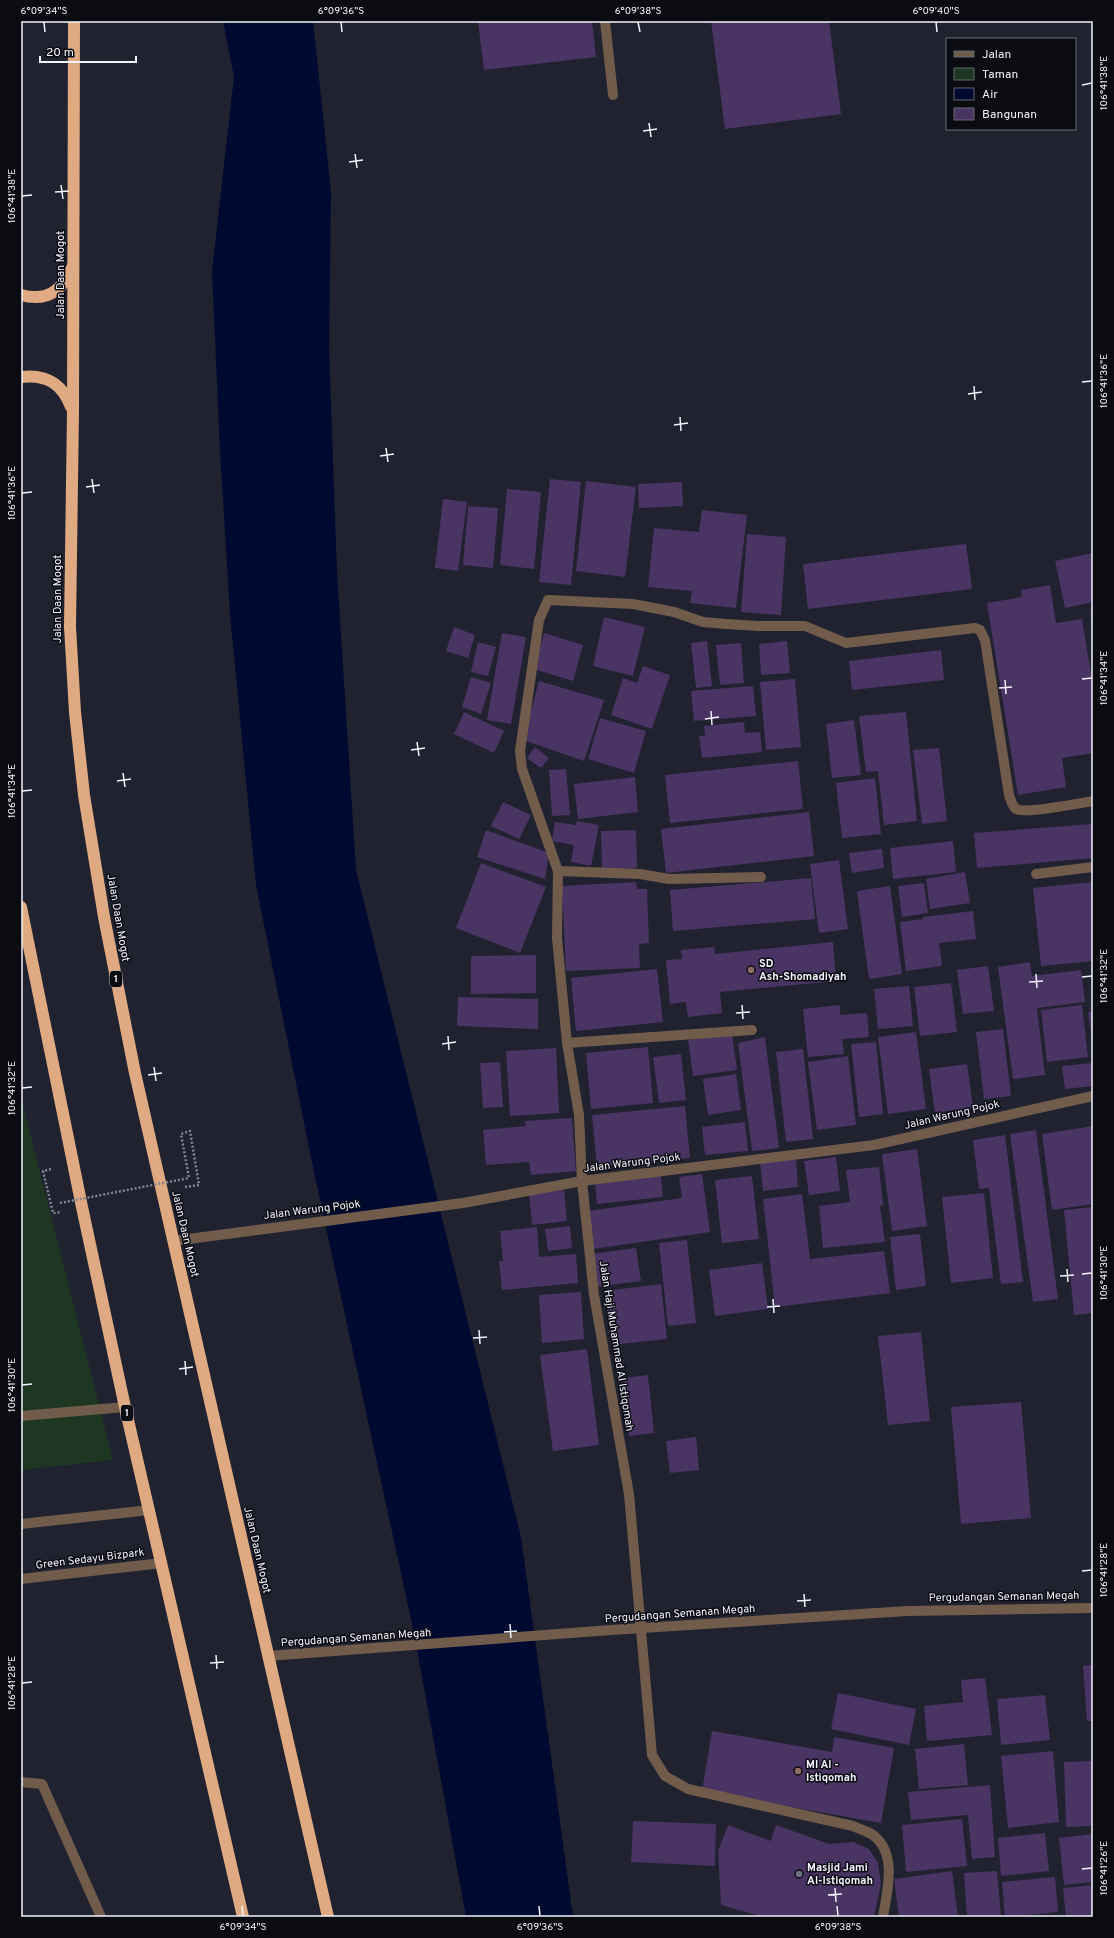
<svg xmlns="http://www.w3.org/2000/svg" width="1114" height="1938" viewBox="0 0 1114 1938" font-family="Overpass,sans-serif">
	<rect width="100%" height="100%" fill="#202230"/>
	<path fill="#1d3722" d="M21 1098 113 1460 21 1470Z"/>
	<path fill="#000930" d="M223 21H313L331 191 329 349 337 572 356 870 521 1537 573 1917H466L414 1633 315 1177 256 885 230 614 220 451 212 271 234 77Z"/>
	<g fill="#4a3463">
		<path d="M478 21H592L596 57 484 70Z"/>
		<path d="M711 21H829L841 114 725 129Z"/>
		<path d="M550 479 581 482 571 585 539 582Z"/>
		<path d="M586 481 636 487 625 577 576 571Z"/>
		<path d="M682 482 683 506 639 508 638 484Z"/>
		<path d="M507 489 541 492 534 569 500 565Z"/>
		<path d="M443 499 467 502 458 571 435 568Z"/>
		<path d="M468 506 498 508 493 568 463 565Z"/>
		<path d="M702 510 747 515 736 608 690 603 692 591 648 587 654 528 699 532Z"/>
		<path d="M747 534 786 537 781 615 741 612Z"/>
		<path d="M966 544 972 589 808 609 803 564Z"/>
		<path d="M1093 553V602L1065 608 1055 561Z"/>
		<path d="M1050 585 1056 623 1082 619 1093 686V753L1062 758 1066 787 1018 795 987 603 1022 597 1021 590Z"/>
		<path d="M1090 609H1093V624H1092Z"/>
		<path d="M604 617 645 627 633 676 593 666Z"/>
		<path d="M454 627 475 635 468 658 446 651Z"/>
		<path d="M502 633 526 637 511 724 487 720Z"/>
		<path d="M544 633 583 645 573 681 534 669Z"/>
		<path d="M707 641 712 686 696 688 691 643Z"/>
		<path d="M787 641 790 673 761 675 759 644Z"/>
		<path d="M478 642 496 647 488 676 471 672Z"/>
		<path d="M741 643 744 683 720 685 716 645Z"/>
		<path d="M941 650 944 680 852 690 849 661Z"/>
		<path d="M643 666 670 675 652 729 611 715 623 678 637 683Z"/>
		<path d="M471 677 491 683 481 714 462 707Z"/>
		<path d="M795 679 801 747 766 750 760 682Z"/>
		<path d="M539 681 604 700 584 761 523 740Z"/>
		<path d="M753 686 756 716 694 721 691 691Z"/>
		<path d="M464 712 504 731 494 753 454 734Z"/>
		<path d="M906 712 917 821 884 825 878 771 866 772 859 716Z"/>
		<path d="M600 718 646 731 634 773 588 759Z"/>
		<path d="M854 720 861 775 832 778 826 724Z"/>
		<path d="M744 722 745 733 760 732 762 752 702 758 699 736H705L704 726Z"/>
		<path d="M535 747 549 758 541 768 527 758Z"/>
		<path d="M939 748 947 821 922 824 913 750Z"/>
		<path d="M798 761 803 809 670 823 665 775Z"/>
		<path d="M566 769 570 815 552 816 549 770Z"/>
		<path d="M635 777 638 812 578 819 574 784Z"/>
		<path d="M875 778 881 834 842 838 836 783Z"/>
		<path d="M503 802 531 815 519 839 491 826Z"/>
		<path d="M809 812 814 856 666 873 661 829Z"/>
		<path d="M577 821 599 825 591 866 571 862 574 845 552 841 555 822 576 825Z"/>
		<path d="M1092 824 1093 858 977 868 974 833Z"/>
		<path d="M486 830 549 853 545 879 477 857Z"/>
		<path d="M636 830 637 868 602 870 601 831Z"/>
		<path d="M953 841 956 872 893 879 890 848Z"/>
		<path d="M882 849 884 868 852 873 849 853Z"/>
		<path d="M839 860 848 929 819 933 810 864Z"/>
		<path d="M481 863 546 887 520 953 456 928Z"/>
		<path d="M965 872 970 903 930 909 926 879Z"/>
		<path d="M811 878 815 919 673 931 670 890Z"/>
		<path d="M636 882 637 889H647L649 943 639 944 640 968 566 971 562 886Z"/>
		<path d="M1093 882V961L1041 966 1033 888Z"/>
		<path d="M924 883 928 913 902 917 898 886Z"/>
		<path d="M890 886 902 974 869 979 857 891Z"/>
		<path d="M973 911 976 939 939 943 942 966 906 971 900 922 923 919V917Z"/>
		<path d="M833 942 836 981 720 992 722 1013 688 1017 686 1002 670 1004 666 960 682 959 681 950 714 947 715 954Z"/>
		<path d="M536 955V993L471 994V956Z"/>
		<path d="M1030 962 1032 976 1081 970 1085 1002 1037 1008 1045 1075 1013 1079 998 967Z"/>
		<path d="M988 966 994 1011 963 1014 957 970Z"/>
		<path d="M657 969 663 1022 576 1031 571 978Z"/>
		<path d="M951 983 957 1032 920 1036 914 987Z"/>
		<path d="M909 986 913 1026 878 1029 874 989Z"/>
		<path d="M458 997 538 999V1029L457 1026Z"/>
		<path d="M840 1005V1015L867 1013 869 1037 842 1039 844 1054 808 1057 803 1009Z"/>
		<path d="M1082 1005 1088 1057 1047 1062 1041 1010Z"/>
		<path d="M1093 1011V1040H1092L1088 1012Z"/>
		<path d="M1003 1029 1011 1096 984 1099 976 1032Z"/>
		<path d="M916 1032 926 1109 888 1114 878 1037Z"/>
		<path d="M732 1034 737 1070 693 1076 688 1040Z"/>
		<path d="M765 1037 779 1148 752 1151 738 1043Z"/>
		<path d="M876 1042 883 1114 859 1117 851 1044Z"/>
		<path d="M648 1047 653 1103 591 1109 586 1053Z"/>
		<path d="M556 1048 559 1113 510 1116 506 1051Z"/>
		<path d="M803 1049 813 1139 786 1142 776 1052Z"/>
		<path d="M681 1054 686 1100 659 1103 653 1057Z"/>
		<path d="M848 1056 856 1125 817 1130 808 1062Z"/>
		<path d="M500 1062 503 1107 483 1108 480 1063Z"/>
		<path d="M1093 1063V1086L1065 1089 1062 1066Z"/>
		<path d="M967 1064 973 1107 935 1113 929 1069Z"/>
		<path d="M736 1074 741 1110 708 1115 703 1079Z"/>
		<path d="M685 1106 690 1158 597 1167 592 1115Z"/>
		<path d="M572 1118 576 1171 531 1175 529 1162 486 1165 483 1130 526 1126 525 1121Z"/>
		<path d="M745 1122 748 1151 705 1155 702 1127Z"/>
		<path d="M1093 1126V1204L1052 1210 1042 1134Z"/>
		<path d="M1036 1130 1058 1299 1033 1302 1010 1134Z"/>
		<path d="M1005 1135 1023 1282 1001 1284 989 1188 979 1189 973 1140Z"/>
		<path d="M917 1149 927 1226 892 1231 882 1154Z"/>
		<path d="M836 1157 840 1191 809 1195 804 1161Z"/>
		<path d="M796 1159 798 1187 763 1191 760 1163Z"/>
		<path d="M879 1167 883 1205 880 1206 885 1242 823 1248 819 1206 850 1202 846 1170Z"/>
		<path d="M702 1174 710 1232 593 1249 588 1211 682 1198 679 1177Z"/>
		<path d="M661 1176 663 1197 597 1204 595 1183Z"/>
		<path d="M752 1176 759 1239 722 1243 715 1180Z"/>
		<path d="M564 1190 567 1221 532 1225 529 1194Z"/>
		<path d="M984 1193 993 1278 951 1283 942 1197Z"/>
		<path d="M802 1194 810 1259 884 1251 890 1293 775 1307 763 1199Z"/>
		<path d="M1093 1207V1313L1074 1315 1064 1210Z"/>
		<path d="M570 1226 572 1248 548 1251 545 1229Z"/>
		<path d="M537 1227 539 1257 576 1254 578 1283 502 1290 499 1261H503L500 1231Z"/>
		<path d="M920 1234 926 1286 896 1290 890 1237Z"/>
		<path d="M687 1240 696 1323 668 1326 659 1243Z"/>
		<path d="M636 1248 641 1281 595 1287 591 1254Z"/>
		<path d="M762 1263 768 1309 715 1316 709 1270Z"/>
		<path d="M661 1284 667 1339 611 1345 605 1291Z"/>
		<path d="M581 1292 584 1339 542 1343 539 1295Z"/>
		<path d="M921 1332 930 1421 888 1425 878 1336Z"/>
		<path d="M587 1349 599 1445 553 1451 540 1355Z"/>
		<path d="M648 1375 654 1433 629 1436 623 1378Z"/>
		<path d="M1021 1402 1031 1518 961 1524 951 1407Z"/>
		<path d="M696 1437 699 1470 670 1473 666 1441Z"/>
		<path d="M1093 1665V1721H1087L1083 1666Z"/>
		<path d="M985 1678 992 1735 927 1741 924 1706 963 1702 961 1680Z"/>
		<path d="M838 1693 916 1709 909 1745 831 1729Z"/>
		<path d="M1045 1695 1050 1740 1001 1745 997 1699Z"/>
		<path d="M712 1731 832 1752 834 1737 894 1748 881 1823 702 1791Z"/>
		<path d="M964 1744 968 1785 919 1789 915 1749Z"/>
		<path d="M1053 1751 1059 1822 1008 1828 1001 1756Z"/>
		<path d="M1093 1761V1826L1066 1827 1064 1762Z"/>
		<path d="M990 1785 995 1857 972 1859 968 1815 911 1820 908 1792Z"/>
		<path d="M962 1819 967 1866 906 1872 902 1825Z"/>
		<path d="M633 1821 716 1824 715 1866 631 1862Z"/>
		<path d="M728 1825 771 1841 776 1825 829 1844 853 1842 869 1849 878 1863 881 1884 874 1917H763L721 1905 718 1851Z"/>
		<path d="M1045 1833 1049 1871 1001 1876 998 1838Z"/>
		<path d="M1093 1834V1882L1064 1885 1059 1838Z"/>
		<path d="M952 1871 958 1917H899L894 1879Z"/>
		<path d="M997 1871 1001 1917H967L964 1873Z"/>
		<path d="M1055 1877 1058 1912 1005 1917 1002 1882Z"/>
		<path d="M1093 1885V1917H1066L1063 1888Z"/>
	</g>
	<g fill="none" stroke-linecap="round" stroke-linejoin="round">
		<g stroke="#858692" stroke-width="2.5" stroke-dasharray="2 2" stroke-linecap="butt">
			<path d="M51 1169 43 1171 53 1213 61 1212"/>
			<path d="M185 1187 199 1185 190 1131 181 1134 189 1178"/>
		</g>
		<g stroke="#715c4c" stroke-width="10">
			<path d="M605 21 613 95"/>
			<path d="M558 871 522 769 520 751 539 620 548 600 633 604 674 612 703 622 726 624 758 626H805L846 643 975 628 980 630 985 640 1009 795C1011 800 1012 806 1016 809 1024 814 1081 803 1093 801"/>
			<path d="M1036 874 1093 867"/>
			<path d="M761 877 669 879 640 874 558 871 557 938 567 1043 579 1115 582 1181 594 1295 629 1494 652 1755 665 1776 688 1789 853 1826C859 1829 867 1831 873 1835 898 1854 887 1891 883 1917"/>
			<path d="M567 1043 752 1030"/>
			<path d="M173 1241 463 1203 582 1181 874 1145 1093 1096"/>
			<path d="M21 1416 125 1407"/>
			<path d="M21 1524 150 1510"/>
			<path d="M21 1579 162 1563"/>
			<path d="M268 1656 611 1630 908 1611 1093 1608"/>
			<path d="M21 1782 42 1784 101 1917"/>
		</g>
		<g stroke="#dfa982" stroke-width="12">
			<path d="M74 21 73 411 70 627 75 712 84 795 104 917 135 1073 328 1917"/>
			<path d="M21 295C47 302 62 291 72 268"/>
			<path d="M21 377C46 374 62 383 71 407"/>
			<path d="M21 907 82 1207 125 1407 243 1917"/>
		</g>
		<path stroke="#858692" stroke-width="2.5" stroke-dasharray="2 2" stroke-linecap="butt" d="M60 1203 189 1178"/>
	</g>
	<path fill="none" stroke="#f2f3fd" stroke-width="1.5" d="M44 22 45 32M341 22 342 32M638 22 640 32M936 22 937 32M1082 85 1092 83M649 123 651 137M643 131 657 129M355 154 357 168M349 162 363 160M61 185 63 199M55 192 69 191M22 196 32 195M1082 382 1092 381M974 386 975 400M968 394 982 392M680 417 681 431M674 425 688 423M386 448 388 462M380 456 394 454M92 479 94 493M86 487 100 485M22 493 32 492M1082 679 1092 678M1005 680 1006 694M999 688 1012 687M711 711 712 725M705 719 719 717M417 742 419 756M411 750 425 748M123 773 125 787M117 781 131 779M22 791 32 790M1036 974 1037 988M1082 977 1092 976M1029 982 1043 981M742 1005 743 1019M736 1013 750 1012M448 1036 449 1050M442 1044 456 1042M154 1067 156 1081M148 1075 162 1073M22 1088 32 1087M1067 1269 1068 1282M1082 1274 1092 1273M1060 1276 1074 1275M773 1299 774 1313M767 1307 780 1306M479 1330 480 1344M473 1338 487 1337M185 1361 186 1375M179 1369 193 1367M22 1385 32 1384M1082 1571 1092 1570M804 1594 805 1607M797 1601 811 1600M510 1624 511 1638M504 1632 517 1631M216 1655 217 1669M210 1663 224 1662M22 1683 32 1682M1082 1869 1092 1868M835 1888 836 1902M828 1895 842 1894M242 1906 243 1916M539 1906 540 1916M837 1906 838 1916"/>
	<g fill="#8d6e63" stroke="#0b0c12" stroke-width="1.5">
		<circle cx="751" cy="970" r="4"/>
		<circle cx="798" cy="1771" r="4"/>
	</g>
	<circle fill="#6b7280" stroke="#0b0c12" stroke-width="1.5" cx="799" cy="1874" r="4"/>
	<g text-anchor="middle" dominant-baseline="central" stroke-width="3" stroke-linejoin="round" paint-order="stroke">
		<g fill="#0b0c12" stroke="#adaeb6" stroke-width="1">
			<rect x="110" y="971" width="12" height="16" rx="3"/>
			<rect x="121" y="1405" width="12" height="16" rx="3"/>
		</g>
		<g font-size="10" font-weight="bold" fill="#f2f3fd">
			<text x="116" y="979">1</text>
			<text x="127" y="1413">1</text>
		</g>
		<g font-size="11" fill="#f2f3fd" stroke="#0b0c12">
			<text transform="translate(61 275) rotate(-90)">Jalan Daan Mogot</text>
			<text transform="translate(58 599) rotate(-90)">Jalan Daan Mogot</text>
			<text transform="translate(118 918) rotate(80)">Jalan Daan Mogot</text>
			<text transform="translate(952 1115) rotate(-13)">Jalan Warung Pojok</text>
			<text transform="translate(632 1163) rotate(-7)">Jalan Warung Pojok</text>
			<text transform="translate(312 1210) rotate(-7)">Jalan Warung Pojok</text>
			<text transform="translate(185 1234) rotate(77)">Jalan Daan Mogot</text>
			<text transform="translate(616 1346) rotate(81)">Jalan Haji Muhammad Al Istiqomah</text>
			<text transform="translate(257 1550) rotate(77)">Jalan Daan Mogot</text>
			<text transform="translate(90 1559) rotate(-7)">Green Sedayu Bizpark</text>
			<text transform="translate(1004 1597) rotate(-1)">Pergudangan Semanan Megah</text>
			<text transform="translate(680 1614) rotate(-4)">Pergudangan Semanan Megah</text>
			<text transform="translate(356 1638) rotate(-4)">Pergudangan Semanan Megah</text>
		</g>
		<g font-size="11" font-weight="bold" fill="#f2f3fd" stroke="#0b0c12" text-anchor="start">
			<text x="759" y="964">SD<tspan x="759" dy="13">Ash-Shomadiyah</tspan></text>
			<text x="806" y="1765">MI Al -<tspan x="806" dy="13">Istiqomah</tspan></text>
			<text x="807" y="1868">Masjid Jami<tspan x="807" dy="13">Al-Istiqomah</tspan></text>
		</g>
	</g>
	<rect width="1114" height="1938" fill="none" stroke="#0b0c12" stroke-width="44"/>
	<rect x="946" y="38" width="130" height="92" fill="#0b0c12" stroke="#676870"/>
	<rect x="954" y="51" width="20" height="6" fill="#715c4c" stroke="#676870"/>
	<text x="982" y="58" font-size="12" fill="#f2f3fd">Jalan</text>
	<rect x="954" y="68" width="20" height="12" fill="#1d3722" stroke="#676870"/>
	<text x="982" y="78" font-size="12" fill="#f2f3fd">Taman</text>
	<rect x="954" y="88" width="20" height="12" fill="#000930" stroke="#676870"/>
	<text x="982" y="98" font-size="12" fill="#f2f3fd">Air</text>
	<rect x="954" y="108" width="20" height="12" fill="#4a3463" stroke="#676870"/>
	<text x="982" y="118" font-size="12" fill="#f2f3fd">Bangunan</text>
	<path d="M40 56v6h96v-6" fill="none" stroke="#f2f3fd" stroke-width="2"/>
	<text x="46" y="56" font-size="12" fill="#f2f3fd" stroke="#0b0c12" stroke-width="3" paint-order="stroke">20 m</text>
	<rect x="22" y="22" width="1070" height="1894" fill="none" stroke="#f2f3fd" stroke-width="1.5"/>
	<g font-size="10" text-anchor="middle" fill="#f2f3fd">
		<text x="44" y="14">6°09'34"S</text>
		<text x="341" y="14">6°09'36"S</text>
		<text x="638" y="14">6°09'38"S</text>
		<text x="936" y="14">6°09'40"S</text>
		<text transform="translate(1103 83) rotate(-90)" y="4">106°41'38"E</text>
		<text transform="translate(11 196) rotate(-90)" y="4">106°41'38"E</text>
		<text transform="translate(1103 381) rotate(-90)" y="4">106°41'36"E</text>
		<text transform="translate(11 493) rotate(-90)" y="4">106°41'36"E</text>
		<text transform="translate(1103 678) rotate(-90)" y="4">106°41'34"E</text>
		<text transform="translate(11 791) rotate(-90)" y="4">106°41'34"E</text>
		<text transform="translate(1103 976) rotate(-90)" y="4">106°41'32"E</text>
		<text transform="translate(11 1088) rotate(-90)" y="4">106°41'32"E</text>
		<text transform="translate(1103 1273) rotate(-90)" y="4">106°41'30"E</text>
		<text transform="translate(11 1385) rotate(-90)" y="4">106°41'30"E</text>
		<text transform="translate(1103 1570) rotate(-90)" y="4">106°41'28"E</text>
		<text transform="translate(11 1683) rotate(-90)" y="4">106°41'28"E</text>
		<text transform="translate(1103 1868) rotate(-90)" y="4">106°41'26"E</text>
		<text x="243" y="1930">6°09'34"S</text>
		<text x="540" y="1930">6°09'36"S</text>
		<text x="838" y="1930">6°09'38"S</text>
	</g>
</svg>
